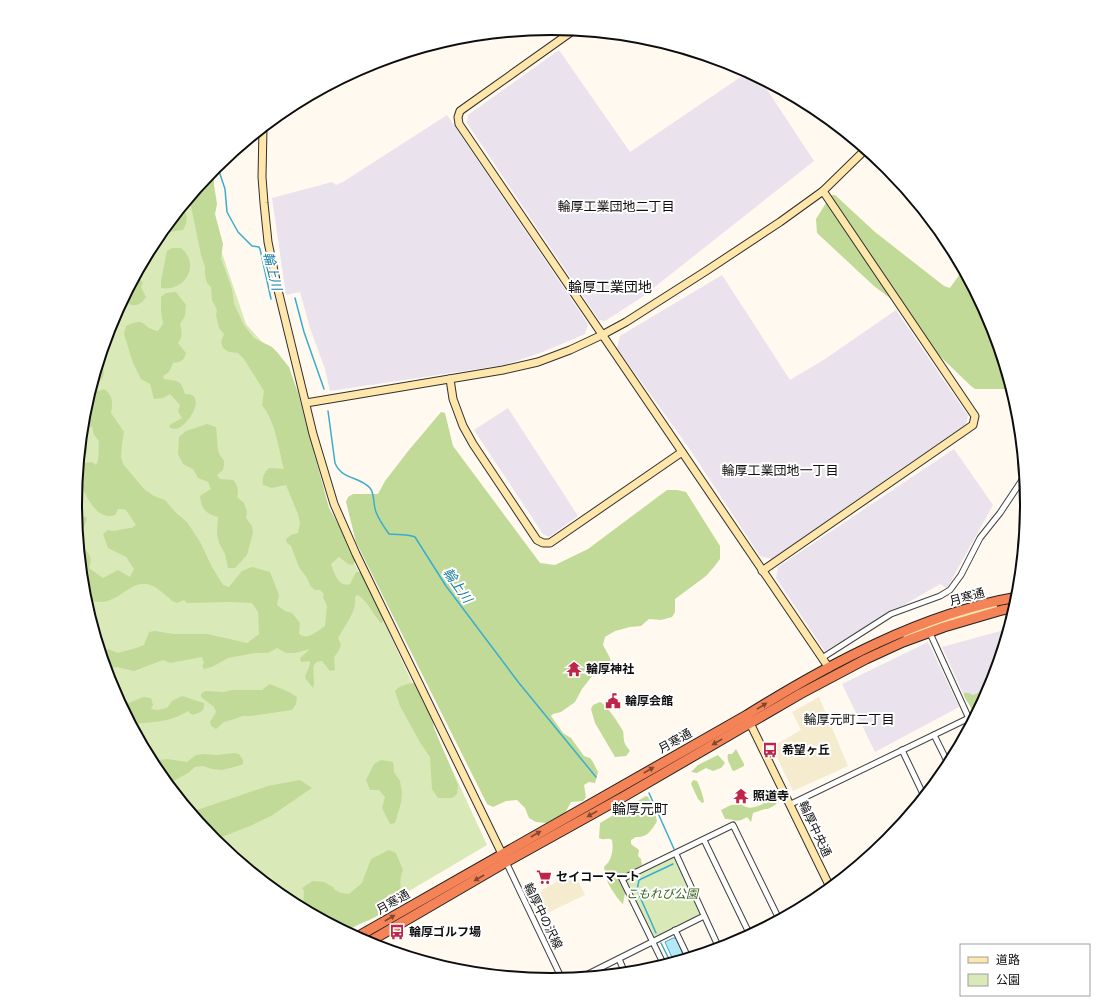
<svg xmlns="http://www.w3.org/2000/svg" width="1102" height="1008" viewBox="0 0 1102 1008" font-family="Lora,'Noto Sans JP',serif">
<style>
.industrial{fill:#eae2ec}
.farmland{fill:#f5ebcf}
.green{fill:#dae9b8}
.forest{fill:#c1da97}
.water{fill:#b3e9f6;stroke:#3aadcd}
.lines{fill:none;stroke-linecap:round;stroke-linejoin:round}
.stream{stroke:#3aadcd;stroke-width:1.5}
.street-casing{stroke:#414141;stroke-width:7}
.secondary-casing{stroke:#303030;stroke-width:9}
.highway-casing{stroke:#1f1f1f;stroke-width:11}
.street{stroke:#fff;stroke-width:5}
.secondary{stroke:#ffe6aa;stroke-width:7}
.highway{stroke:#f48357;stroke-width:9}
.oneway{fill:#814832}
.labels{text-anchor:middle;stroke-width:4;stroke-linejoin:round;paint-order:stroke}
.street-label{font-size:12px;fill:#0e0e0e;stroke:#fff}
.poi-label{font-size:12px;font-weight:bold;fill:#0e0e0e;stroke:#fff;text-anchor:start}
.park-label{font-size:12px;font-style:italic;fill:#39661e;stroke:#fff}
.neighbourhood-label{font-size:13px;fill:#0e0e0e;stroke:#fff}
.water-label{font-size:13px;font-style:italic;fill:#177ca0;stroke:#fff}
.quarter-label{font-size:14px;fill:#0e0e0e;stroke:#fff}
.rim{fill:none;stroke:#0e0e0e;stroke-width:2}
</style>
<rect width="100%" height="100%" fill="#fff9ef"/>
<g class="industrial">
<polygon points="559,50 630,152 748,72 760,79 814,161 642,297 605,321 599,320 467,123 468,115"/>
<polygon points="447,115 588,324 585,334 540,353 504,365 330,391 325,369 310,328 300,292 286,295 272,198 332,182 336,185 343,182"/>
<polygon points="722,275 790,380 825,359 896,310 968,416 966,425 899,470 772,559 760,556 689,448 617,348 620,336"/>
<polygon points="508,408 578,516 549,537 543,534 474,430"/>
<polygon points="954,449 993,505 947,588 940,584 825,651 776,578 778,567"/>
<polygon points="1008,629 991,686 988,691 967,702 942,647"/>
<polygon points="928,642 959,707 875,752 842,684"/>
</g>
<g class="farmland">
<polygon points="819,697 848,766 793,791 772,747 801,730 792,712"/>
<polygon points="570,874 575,874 585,895 541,916 533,899 544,889"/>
</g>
<g class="green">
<polygon points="197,189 206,206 246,324 287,370 326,508 380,613 487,845 343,930 286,900 214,840 155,768 111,686 84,597 75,504 84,411 111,322 155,239"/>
<polygon points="676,854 704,916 652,942 622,879"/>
</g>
<g class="forest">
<path d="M214,168V185L217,204L215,214L223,244L221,258L232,289L234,304L244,325L254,338L272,347L277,352L289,367L298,393L329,508L347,540L356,560L353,565L348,564L339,557L331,564C334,573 339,588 350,584L356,572H361L384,617L382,623H381C374,616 366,598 357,595L355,597C357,612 345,625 338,638L341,645L338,652L334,657L335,670L330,671L322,661C307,661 317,679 313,688L305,678C306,672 309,670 310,663L309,661L301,662L300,658L310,649L295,653H286L277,648L268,653H255L228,658L212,667L204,669L202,666L204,663L202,657L170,663L163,660L134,671L117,667L106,668L101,653L108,649L118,653L136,648L144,645L149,632L155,631L173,634H207L247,643L259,634L258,612L252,603L232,602L187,603L184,600L177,603L172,601C169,597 166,596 163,593C136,569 127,599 102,602C98,602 93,601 89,601L84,594L80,552L86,550C91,556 92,560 89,568L103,578L118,570L130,577L134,569L126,557L108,548L103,534L108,530C116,532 116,530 124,529C130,528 131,529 136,525L126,510L123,509H118L115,515C95,521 87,495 79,482L84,463L92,462L96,465C100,458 98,449 99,441L94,435L92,426L87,428V452L84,458L79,460L84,411L89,394L104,389C113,395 113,403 111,413L124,432L122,444L121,457L123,464L144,489L154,496L165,500L175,512L187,522L200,542L212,567L223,585L229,587L242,571L252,567L270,572L279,595L277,605L285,611L292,613L300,623L299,634C308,641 317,631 325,626L327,606L323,597L324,594L320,590H315L311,587L307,578L299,567L291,546L287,543L286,539L291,535L298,533L300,523L298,514L286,485L272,488L263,485C262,477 264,473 269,468L284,469C278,447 276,423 262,405L264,391L244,359L238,353L229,352L223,348L221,342L224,334L219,328L216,315L217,310L212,300L211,287L207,283L205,275V267L201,255L192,211L190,203H186Z"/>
<polygon points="831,195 835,195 875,232 944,286 950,288 962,271 962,268 991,322 1013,395 1006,389 975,389 971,386 921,338 911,314 874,286 817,233 816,219"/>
<path d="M181,208H183C188,216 188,221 183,230L169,232L164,228Z"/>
<path d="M172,248H181C201,264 185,292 161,288V281L167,251Z"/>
<path d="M138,272L139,278L143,283L141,287L146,297C140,307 129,309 124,297L128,290L133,289L132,286H130Z"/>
<path d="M176,292L186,305L185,316L180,324C182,332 183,336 178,343L186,353C184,361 180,362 173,363L169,372L163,376L164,379C178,382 180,378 185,394C188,394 190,394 192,395C204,402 185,428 176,429C174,429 171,428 169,427L171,424L182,418L178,411L180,405L170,394L163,398L154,399L150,384L141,379L133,363L124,334L126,326C147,316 141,328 158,331L163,324L161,311V297L166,293Z"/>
<path d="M99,361C106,371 106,377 96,384L93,382Z"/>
<polygon points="441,412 445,413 453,446 540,563 555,565 588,549 667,490 677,490 686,492 720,546 720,559 714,567 706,576 675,599 675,612 672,617 661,620 649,619 641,626 630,627 615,631 605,637 603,645 610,658 611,666 599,667 582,689 575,702 561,712 553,714 551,716 563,733 571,738 584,756 590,758 593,762 598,772 595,783 589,782 584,785 586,797 583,801 571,802 565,813 546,823 536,822 529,818 525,808 517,800 506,801 493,807 487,804 356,542 346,502 348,497 353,494 378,494 385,481 409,450"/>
<path d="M207,424L216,427C217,433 217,449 219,453C223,462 226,457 223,470L217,475L220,479L233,480C238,485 239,491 237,497L244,503L247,512L246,518L252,526L253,533L247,555L235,568H228L225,554L219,543L217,534L218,517C205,513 202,510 200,496L211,489L208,482L198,478L193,469L183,464L178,454L179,437L186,431Z"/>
<polygon points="76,516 86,517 87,519 82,531 78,534"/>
<path d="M414,683L420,691L424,704L432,717L434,728L458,785L457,794L452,798H438L432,789L430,757L421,744L400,706L395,691C400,685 407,684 414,683Z"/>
<polygon points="270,684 289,692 297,697 296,704 292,710 251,716 242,716 238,718 224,722 216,729 211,726 210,722 216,712 214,707 201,697 201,694 205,691 224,692 232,690 262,690"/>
<polygon points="990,688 978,709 973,711 964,696 964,693 969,693 973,695"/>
<path d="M182,696L204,703C205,711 200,713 192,715L188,711C177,718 166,721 154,722C147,723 139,722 133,726L122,706L143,697L151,698L153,705L151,709L158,710L167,708L172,701Z"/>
<path d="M600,702C607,705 619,724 623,731C624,734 623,737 624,740C624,744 628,748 630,751L626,756L615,757L595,723L591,709L593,705Z"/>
<path d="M736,749L744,764V766L734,771L732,770C731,765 726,760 728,754H732Z"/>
<polygon points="235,753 239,754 243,760 243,764 238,766 222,770 212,769 203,766 195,767 188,773 168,784 155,768 151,761 167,759 187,762 196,755 204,754 217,755"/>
<polygon points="718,755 725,763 721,768 713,771 706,768 697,773 691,772 698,765"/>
<polygon points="381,760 393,762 394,772 400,781 402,793 401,803 395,823 390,824 382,808 385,797 379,790 370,790 366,780 374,764"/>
<polygon points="300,780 312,788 271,816 250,826 214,840 191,812 268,786"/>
<path d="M693,780L697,781C700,787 703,795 704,802L702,803L698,799L691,784Z"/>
<path d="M646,796L648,797L653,806L657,821C652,830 647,838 636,837L631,840V844L639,850L638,856L641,859L642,865L625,874L622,878L625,893L623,904C619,901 608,885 607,880C605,876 605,871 604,867C606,865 608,863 609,861C613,855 613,846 612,840C608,837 604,841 599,838L600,823Z"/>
<path d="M777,797L779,801L775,805L768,809H765L753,813L751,822L747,817C735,824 737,819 725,819L721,810L731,805L741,804C752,814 765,801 777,797Z"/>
<path d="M389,850L396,853L403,870C398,880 402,889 401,900C393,905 385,911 377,916C367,922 356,924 346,932L304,909L306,908L303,906L304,891L302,888L313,881L324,882L333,887L335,890L341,893L349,894L362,883L371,859Z"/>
</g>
<polygon class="water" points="673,938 676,938 685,959 674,962 665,942"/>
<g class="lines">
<g class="stream">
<polyline points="217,165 225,189 227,212 238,232 252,246 259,247 260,249 271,299"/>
<polyline points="295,298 304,332 324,389"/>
<path d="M328,411L335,463C342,480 359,476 370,488C375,494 373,505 376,512C379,520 384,527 389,534C397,535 407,534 415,537L446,586L519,683L596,777"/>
<polyline points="649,793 674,849"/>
<polyline points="656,933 637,890 639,880 673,864"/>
<polyline points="661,943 671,963"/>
</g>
<g class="street-casing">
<g id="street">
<polyline points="929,631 971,723"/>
<polyline points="822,658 891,614 940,596 950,590 961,575 980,538 1000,513 1024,477"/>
<polyline points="934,735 949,765"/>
<polyline points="902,750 924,796"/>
<polyline points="791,804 969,718"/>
<polyline points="704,840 750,935"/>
<polyline points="676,854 719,948"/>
<polyline points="506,862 562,979"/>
<polyline points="675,930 688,957"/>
<polyline points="619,959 625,973"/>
<polyline points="664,965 622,879 733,825 779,919"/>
<polyline points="476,973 477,972 478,973"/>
<polyline points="589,976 588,974 704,916"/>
</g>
</g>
<g class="secondary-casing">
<g id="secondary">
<polyline points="574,30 460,111 458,117 459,124 829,668"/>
<polyline points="263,128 262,177 264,203 268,242 278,290 313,434 334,504 356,554 504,858"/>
<polyline points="450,379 453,399 463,426 473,444 537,540 543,543 550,543 682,452"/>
<polyline points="306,403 503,370 538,362 570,350 602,335 626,322 706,271 780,222 823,191 866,149"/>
<polyline points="762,571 973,425 975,416 823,191"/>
<polyline points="907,636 939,623 994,608"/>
<polyline points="748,719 830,887"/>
</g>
</g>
<g class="highway-casing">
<g id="highway">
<path d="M357,937L747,715C827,665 923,613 1018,597"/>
<polyline points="367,943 506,862 623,797 800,694 866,659 903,642 944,627 1002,610 1014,608"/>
</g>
</g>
<use href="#street" class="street"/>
<use href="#secondary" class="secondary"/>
<use href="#highway" class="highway"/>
</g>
<defs><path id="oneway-solid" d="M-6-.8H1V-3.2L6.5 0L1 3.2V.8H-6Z"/></defs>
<g class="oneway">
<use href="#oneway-solid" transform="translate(762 706) rotate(-32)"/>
<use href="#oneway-solid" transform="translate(717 742) rotate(150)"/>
<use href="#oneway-solid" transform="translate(649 770) rotate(-30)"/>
<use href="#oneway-solid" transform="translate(592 814) rotate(151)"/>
<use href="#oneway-solid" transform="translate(536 834) rotate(-30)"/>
<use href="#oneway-solid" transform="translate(479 878) rotate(150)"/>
<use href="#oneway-solid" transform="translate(390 918) rotate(-30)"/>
</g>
<defs>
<g id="temple-bare" transform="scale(1.2)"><path d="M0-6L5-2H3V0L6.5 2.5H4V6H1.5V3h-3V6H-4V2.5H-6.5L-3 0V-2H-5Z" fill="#be2548" stroke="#fff" stroke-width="2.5" paint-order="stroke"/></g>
<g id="civic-bare" transform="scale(1.2)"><path d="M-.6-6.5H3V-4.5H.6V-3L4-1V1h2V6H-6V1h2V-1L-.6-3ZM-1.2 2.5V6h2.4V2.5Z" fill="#be2548" stroke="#fff" stroke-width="2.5" paint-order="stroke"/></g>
<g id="bus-bare" transform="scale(1.2)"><path d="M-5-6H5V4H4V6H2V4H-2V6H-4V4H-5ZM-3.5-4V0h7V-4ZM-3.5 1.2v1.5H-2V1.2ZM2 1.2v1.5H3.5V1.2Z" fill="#be2548" stroke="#fff" stroke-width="2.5" paint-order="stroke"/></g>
<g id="supermarket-bare" transform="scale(1.2)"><path d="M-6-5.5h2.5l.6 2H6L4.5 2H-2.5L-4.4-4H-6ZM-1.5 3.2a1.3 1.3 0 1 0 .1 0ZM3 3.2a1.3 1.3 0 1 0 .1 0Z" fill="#be2548" stroke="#fff" stroke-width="2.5" paint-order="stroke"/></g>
</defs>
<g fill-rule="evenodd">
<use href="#temple-bare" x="574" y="669"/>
<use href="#civic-bare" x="613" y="701"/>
<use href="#bus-bare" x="770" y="750"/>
<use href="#temple-bare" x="741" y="796"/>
<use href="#supermarket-bare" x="544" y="877"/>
<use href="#bus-bare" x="397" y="932"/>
</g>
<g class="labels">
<g class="street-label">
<text transform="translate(967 597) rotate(-15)" y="4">月寒通</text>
<text transform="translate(675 741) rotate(-29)" y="4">月寒通</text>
<text transform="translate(815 829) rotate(65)" y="4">輪厚中央通</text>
<text transform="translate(393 902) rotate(-30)" y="4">月寒通</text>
<text transform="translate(543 916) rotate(64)" y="4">輪厚中の沢線</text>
</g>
<g class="poi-label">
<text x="586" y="673">輪厚神社</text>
<text x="625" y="705">輪厚会館</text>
<text x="782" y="754">希望ヶ丘</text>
<text x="753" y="800">照道寺</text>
<text x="556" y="881">セイコーマート</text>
<text x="409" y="936">輪厚ゴルフ場</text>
</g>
<g class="park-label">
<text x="662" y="898">こもれび公園</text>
</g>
<g class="neighbourhood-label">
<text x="616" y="211">輪厚工業団地二丁目</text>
<text x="780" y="475">輪厚工業団地一丁目</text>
<text x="849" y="724">輪厚元町二丁目</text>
</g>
<g class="water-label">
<text transform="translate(273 271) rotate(76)" y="5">輪上川</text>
<text transform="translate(458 585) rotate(55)" y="5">輪上川</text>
</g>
<g class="quarter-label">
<text x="610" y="292">輪厚工業団地</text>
<text x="640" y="814">輪厚元町</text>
</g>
</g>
<path d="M0 0H1102V1008H0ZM82 504a469 469 0 1 1 938 0a469 469 0 1 1-938 0Z" fill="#fff" fill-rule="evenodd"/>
<path class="rim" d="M82 504a469 469 0 1 1 938 0a469 469 0 1 1-938 0Z"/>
<rect x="960" y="944" width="130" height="52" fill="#ffffff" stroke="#9f9f9f"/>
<rect x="968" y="957" width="20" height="6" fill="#ffe6aa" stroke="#9f9f9f"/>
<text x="996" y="964" font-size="12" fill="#0e0e0e">道路</text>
<rect x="968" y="974" width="20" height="12" fill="#dae9b8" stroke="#9f9f9f"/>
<text x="996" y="984" font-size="12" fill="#0e0e0e">公園</text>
</svg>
